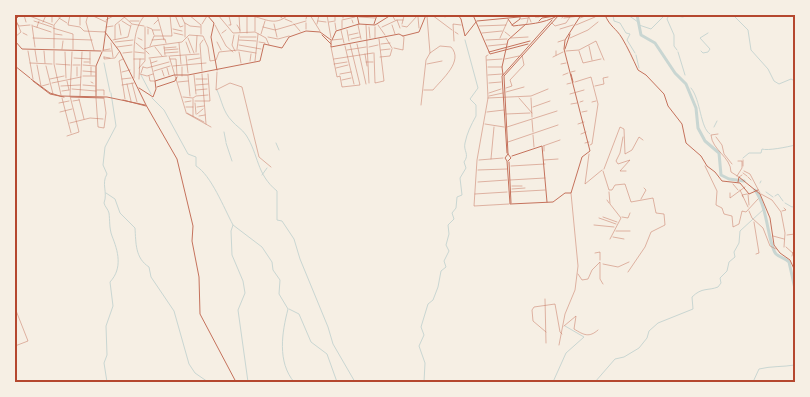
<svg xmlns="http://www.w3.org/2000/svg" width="810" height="397" viewBox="0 0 810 397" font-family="'DejaVu Sans',sans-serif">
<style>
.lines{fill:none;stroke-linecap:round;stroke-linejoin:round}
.stream{stroke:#c9d6d2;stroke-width:1}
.river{stroke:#c9d6d2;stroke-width:3}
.minor{stroke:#c5725c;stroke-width:0.5}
.tertiary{stroke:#c5725c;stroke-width:1}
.neatline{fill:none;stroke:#b5482f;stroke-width:2}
</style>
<rect width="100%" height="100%" fill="#f6efe4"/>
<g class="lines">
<g class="stream">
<polyline points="613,15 614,21 620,23 626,33 630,34 627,40 635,53"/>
<polyline points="628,15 638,22"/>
<polyline points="669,15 667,19 674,35 674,46 677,50"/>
<polyline points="671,15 683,17"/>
<polyline points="685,15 688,15"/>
<polyline points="733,15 748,30 751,50 768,69 774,81 779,84 791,79 795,81"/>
<polyline points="684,16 684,15"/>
<polyline points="639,25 651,29 665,15"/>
<polyline points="701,51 703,53 708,52 710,49 700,38 708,33"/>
<polyline points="678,52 685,75"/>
<polyline points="636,55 639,68"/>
<polyline points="104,63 110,92"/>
<polyline points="141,75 151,94"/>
<path d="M691,88C701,100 700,128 710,134"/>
<path d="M217,90C222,101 223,112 232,121C236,126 242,129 246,135C259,155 256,174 277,191V220L282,221L294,239L300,259L328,327L333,344L355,382"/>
<path d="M152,98L164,110L188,154L196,157V166C211,175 224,208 233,225L231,231L232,255L243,281L245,293L238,310L248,382"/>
<polyline points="714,127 717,121"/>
<polyline points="224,132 226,142"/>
<polyline points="226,143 232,161"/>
<polyline points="276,143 279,150"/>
<path d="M743,158L749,153H761L762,149C767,151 788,147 795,145"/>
<polyline points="262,175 267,168"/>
<polyline points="760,183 761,181"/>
<polyline points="766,192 773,197"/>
<path d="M106,193L115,199L120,213L135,228C136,243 135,258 149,267L151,277L174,311L189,364L195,373L208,382"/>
<polyline points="775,196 778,194 783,201"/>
<polyline points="785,203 792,207 795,206"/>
<path d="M233,225L262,247L272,262L273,270L280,280L279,294L288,309C282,332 277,362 294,382"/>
<polyline points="289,309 299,314 311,342 327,354 337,382"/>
<path d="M107,382L104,363L107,355L106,326L113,306L110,282C123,268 118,251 112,236C109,228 110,220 109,213C108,209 105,207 104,203C108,192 101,184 107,174L103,165L105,147L116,126L111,93"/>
<path d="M424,382L425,363L419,346L424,335L421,327L428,304L433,300L438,287L441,271L446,267L444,261L449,251L446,245L449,234L448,225L454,219L452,213L456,208L457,197L462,195L460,178L466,168L464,162C470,154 463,151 465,143C467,133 471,125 476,116V105L470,99L478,88L465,40"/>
<polyline points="553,382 566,353 584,337 565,326"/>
<path d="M595,382L615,359L624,357L639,348L647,338L649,331L658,323L693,309L692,297C702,287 708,291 718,287L721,283L720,278L727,271L729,262L735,257L734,252L739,243L740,231L764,209"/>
<path d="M753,382L759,369C771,366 783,367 795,365"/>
</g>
<g class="river">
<polyline points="637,15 641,35 655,43 675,73 686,84 696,108 698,128 705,141 719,153 721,175 729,179 744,181"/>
<path d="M755,190C768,207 768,245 776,254C779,257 785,258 789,262L795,289"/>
</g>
<g class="minor">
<polyline points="24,15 26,22"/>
<polyline points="27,15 53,25"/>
<polyline points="70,15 68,25 80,27 84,31 105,32"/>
<polyline points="88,15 86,22 94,50"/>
<polyline points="91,15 106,22"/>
<polyline points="122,15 132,24 144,26"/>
<polyline points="157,15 164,40"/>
<polyline points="175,15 180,27 183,26"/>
<polyline points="181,15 185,24 185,37"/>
<polyline points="189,15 201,25 201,34"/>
<polyline points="194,15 196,16"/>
<polyline points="218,15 233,33 255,32 266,38 269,45"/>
<polyline points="239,15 240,32"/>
<path d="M247,15C264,17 274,28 288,15"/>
<polyline points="247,15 247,33"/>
<polyline points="278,15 282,18"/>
<polyline points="310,15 320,31"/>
<polyline points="327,15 331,38"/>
<polyline points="392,15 395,20"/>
<polyline points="432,15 452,30"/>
<polyline points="441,15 445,17"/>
<polyline points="535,15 535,17 539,17"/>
<polyline points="100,16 100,15"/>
<polyline points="137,16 141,16"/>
<polyline points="359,17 375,18"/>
<polyline points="418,17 419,28"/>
<polyline points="529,17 531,22"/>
<polyline points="15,18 21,32 15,37"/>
<polyline points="59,18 67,23"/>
<polyline points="343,18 343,15"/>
<polyline points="562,18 564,15"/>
<polyline points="564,18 580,16"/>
<polyline points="580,18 588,15"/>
<polyline points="285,19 292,22"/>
<polyline points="306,19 307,15"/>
<polyline points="521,19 528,18"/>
<polyline points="106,20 115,15"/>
<polyline points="335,20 335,15"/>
<polyline points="342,20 355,17"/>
<polyline points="352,20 353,23"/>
<polyline points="397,20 400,28"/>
<polyline points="34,21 52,27"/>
<polyline points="122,21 130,26"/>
<polyline points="130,21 139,21"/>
<polyline points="318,21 326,22"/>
<polyline points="342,21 342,28"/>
<polyline points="16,22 19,26 30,25"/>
<polyline points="43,22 46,15"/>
<polyline points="52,22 52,15"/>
<polyline points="329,22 335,21"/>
<polyline points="185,23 190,26 200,27"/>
<polyline points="335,23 336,30"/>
<polyline points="527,23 529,15"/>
<polyline points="552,23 555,26 566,23 570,17"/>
<polyline points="119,24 121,35"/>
<polyline points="154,24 158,20"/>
<polyline points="202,24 207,16"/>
<polyline points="274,24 277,37"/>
<polyline points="294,24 300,31"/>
<polyline points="317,24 319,15"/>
<polyline points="402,24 404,16"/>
<polyline points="32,25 35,47"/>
<polyline points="80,25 80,15"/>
<polyline points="215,25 226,46 233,52"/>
<polyline points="229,25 231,25 229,16"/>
<polyline points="237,25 240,30"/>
<polyline points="358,25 361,39"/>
<polyline points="366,25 369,83"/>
<polyline points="378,25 385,35"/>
<polyline points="392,25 395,34"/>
<polyline points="576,25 595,17"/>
<polyline points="33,26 51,32"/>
<polyline points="402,26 407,27 418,15"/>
<polyline points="479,26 506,25"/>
<polyline points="37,27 39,21"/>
<polyline points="106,27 113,26"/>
<polyline points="147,27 152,29 154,35"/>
<polyline points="263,27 275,30 306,21"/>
<polyline points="369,27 370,38"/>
<polyline points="375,27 375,38"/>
<polyline points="382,27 397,20 403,20"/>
<polyline points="53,28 73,34 73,49"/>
<polyline points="148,29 148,34"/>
<polyline points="173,29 182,31"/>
<polyline points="306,29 306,23"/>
<polyline points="560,29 573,25"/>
<polyline points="153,30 160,30"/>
<polyline points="341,30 344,43"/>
<polyline points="347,30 349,41"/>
<polyline points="255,31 255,15"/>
<polyline points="455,32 458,34"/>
<polyline points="505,32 510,36"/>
<polyline points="23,33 27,35"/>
<polyline points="174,33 183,35"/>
<polyline points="222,33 226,30"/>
<polyline points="482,33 502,31"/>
<polyline points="55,34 62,35"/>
<polyline points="261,34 265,21"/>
<polyline points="234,35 232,45 235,51"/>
<polyline points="349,35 358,33"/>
<polyline points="240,37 256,37"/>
<polyline points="268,37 278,39 289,36"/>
<polyline points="33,38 92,40"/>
<polyline points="138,38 142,40"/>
<polyline points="188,38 194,53"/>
<polyline points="386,38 392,48"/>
<polyline points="500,38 508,20"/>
<polyline points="511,38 528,37"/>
<polyline points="570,38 588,30 598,22"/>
<polyline points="115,39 115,25 127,15"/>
<polyline points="351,39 360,37"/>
<polyline points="113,40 128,37 131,25"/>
<polyline points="152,40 165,39 166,43"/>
<polyline points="239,40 256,41"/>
<polyline points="332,40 342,39"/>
<polyline points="486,40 507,39"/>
<polyline points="454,41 453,24 461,25"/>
<polyline points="115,42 133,40"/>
<polyline points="186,42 190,53"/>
<polyline points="217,42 221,50"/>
<polyline points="259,42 265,43"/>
<polyline points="558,42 564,40"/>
<polyline points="111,43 113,57"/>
<polyline points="136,43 143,49"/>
<polyline points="179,43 181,64"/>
<polyline points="357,44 366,84"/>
<polyline points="381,44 390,43"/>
<polyline points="239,45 261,49"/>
<polyline points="150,46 154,36 172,36 170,15"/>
<polyline points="164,46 165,55"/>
<polyline points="345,46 354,84"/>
<polyline points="488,46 507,44"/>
<polyline points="589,46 592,60"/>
<polyline points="117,47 132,45"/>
<polyline points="155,47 162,56"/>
<polyline points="331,47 337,77 340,76 342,87 360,85 350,44"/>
<polyline points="369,47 378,45"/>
<polyline points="54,48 54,25 62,15"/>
<polyline points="164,48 176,47"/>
<polyline points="394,48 403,50 404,37"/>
<polyline points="62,49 63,41"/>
<polyline points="144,49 153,46 182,42 189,35 203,36 208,47 210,61 216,60 219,52 238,50 256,53"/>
<polyline points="237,49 239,35"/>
<polyline points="35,50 37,62"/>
<polyline points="104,50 110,49"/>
<polyline points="165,50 178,49"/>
<polyline points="347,50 366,47"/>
<polyline points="381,50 390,49"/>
<polyline points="28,51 33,79"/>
<polyline points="44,51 45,63"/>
<polyline points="54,51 54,64 61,95"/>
<polyline points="104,51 111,51"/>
<polyline points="146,51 149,54"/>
<polyline points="556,51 556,55"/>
<polyline points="566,51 579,50 596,41 604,60"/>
<polyline points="579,51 583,63 601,59"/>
<polyline points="65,52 66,78"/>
<polyline points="135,52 144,53"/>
<polyline points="196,52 197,36"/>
<polyline points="239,52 241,63"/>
<polyline points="123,53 132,52"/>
<polyline points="165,53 178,52"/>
<polyline points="374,53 375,83 384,81 379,39"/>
<polyline points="365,54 367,66"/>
<polyline points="488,55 486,56 488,98 477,160 474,206 509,204"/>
<polyline points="169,56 186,112"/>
<polyline points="170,56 199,54"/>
<polyline points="186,56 188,73"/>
<polyline points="104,57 104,59 115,58 119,52"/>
<polyline points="104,57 110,58"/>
<polyline points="380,57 390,56 392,49"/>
<polyline points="553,57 563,52"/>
<polyline points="74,58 90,59"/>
<polyline points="149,58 167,56"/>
<polyline points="123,59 119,61 125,99"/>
<polyline points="134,59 144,59"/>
<polyline points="170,59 176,59 177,75"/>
<polyline points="334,59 373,53"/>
<polyline points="505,59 519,56"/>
<polyline points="188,60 200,58"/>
<polyline points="487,60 502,59"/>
<polyline points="250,61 251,54"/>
<polyline points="255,61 258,34"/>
<polyline points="84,62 89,62"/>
<polyline points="366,62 373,62"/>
<polyline points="30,63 52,64"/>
<polyline points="151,63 157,61"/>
<polyline points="56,64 70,65"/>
<polyline points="90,64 90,52"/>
<polyline points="334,64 347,62"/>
<polyline points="427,64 442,61"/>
<polyline points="561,64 566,63"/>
<polyline points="37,65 41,86"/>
<polyline points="73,65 80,65"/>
<polyline points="83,65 95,66"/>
<polyline points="46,66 53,94"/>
<polyline points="173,66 206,63"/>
<polyline points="143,67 147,68 169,62"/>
<polyline points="182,67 182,76"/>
<polyline points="488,67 502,67"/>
<polyline points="139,68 145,61 145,27"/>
<polyline points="167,68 169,75"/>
<polyline points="336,68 348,65"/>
<polyline points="162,70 164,76"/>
<polyline points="83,71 95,72"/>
<polyline points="154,71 170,66"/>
<polyline points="202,71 200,44 203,40"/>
<polyline points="122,72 130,70"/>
<polyline points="217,72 216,90 230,83 242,87 259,157 271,167"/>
<polyline points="571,72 575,71"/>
<polyline points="141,73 143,67"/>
<polyline points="140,74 147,76 153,74"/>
<polyline points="202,74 206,124"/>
<polyline points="340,74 351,72"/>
<polyline points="91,75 91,67"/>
<polyline points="194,75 196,94"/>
<polyline points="488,75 502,74"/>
<polyline points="563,75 568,73"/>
<polyline points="77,76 77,67"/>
<polyline points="83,76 95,76"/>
<polyline points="149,76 150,81 155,81 150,59"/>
<polyline points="188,76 190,96"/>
<path d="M134,78C135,57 130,32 145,15"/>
<polyline points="50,79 64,76"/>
<polyline points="122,79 131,78"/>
<polyline points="139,79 140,59"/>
<polyline points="196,79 207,79"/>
<polyline points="342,80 351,78"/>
<polyline points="67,81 69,90"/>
<polyline points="91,82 93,83"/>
<polyline points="178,82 188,81"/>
<polyline points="575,82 591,77 598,104 592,144 590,145"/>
<polyline points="52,83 81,77"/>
<polyline points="132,83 137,102"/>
<polyline points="489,83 501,82"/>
<polyline points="127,84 131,101"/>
<polyline points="567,84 571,83"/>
<polyline points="83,85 95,86"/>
<polyline points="122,85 134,83"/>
<polyline points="196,85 208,84"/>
<polyline points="42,86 49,84"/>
<polyline points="61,86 80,85"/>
<polyline points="595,86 604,84 603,78 608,77"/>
<polyline points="506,88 512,86 510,80 524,65 522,55"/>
<polyline points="72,89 96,91"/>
<polyline points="97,90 104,90 104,95"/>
<polyline points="196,90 207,89"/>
<path d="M424,90H433C442,79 464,61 451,47L440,46L430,53"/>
<polyline points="62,91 69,90"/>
<polyline points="506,92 524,87"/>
<polyline points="489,93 501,89"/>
<polyline points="570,94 584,90"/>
<polyline points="80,96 82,52"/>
<polyline points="489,96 503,93"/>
<polyline points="183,97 193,98 196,96 208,95"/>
<polyline points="62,98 71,133"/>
<polyline points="96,98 98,127 104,128 106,113 104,99"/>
<polyline points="488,98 531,96 548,89"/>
<polyline points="519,98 532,113"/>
<polyline points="531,98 532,117"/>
<polyline points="79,99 84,119"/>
<polyline points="193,99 193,116"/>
<polyline points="73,101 79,100"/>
<polyline points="195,101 210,101 208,74"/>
<polyline points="185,102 191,101"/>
<polyline points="580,102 583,101"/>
<polyline points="592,102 596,101"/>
<polyline points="59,103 69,101"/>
<polyline points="195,103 196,114"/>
<polyline points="571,104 577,103"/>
<polyline points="421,105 426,60 430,53 427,16"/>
<polyline points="186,107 193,107"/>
<polyline points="197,107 204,106"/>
<polyline points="533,107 550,101"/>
<polyline points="60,112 72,109"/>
<polyline points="487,112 504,110"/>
<polyline points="582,112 587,111"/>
<polyline points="186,113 211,127"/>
<polyline points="187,113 204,122"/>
<polyline points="197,114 203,109"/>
<polyline points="506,114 530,113"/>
<polyline points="199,116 205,115"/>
<polyline points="532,120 533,132"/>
<polyline points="70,123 90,118 103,119"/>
<polyline points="485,124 504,127"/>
<polyline points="578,124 584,122"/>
<polyline points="507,127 557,111"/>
<polyline points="581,134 586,132"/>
<path d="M718,134L711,135C712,150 731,157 731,172L739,177L742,175"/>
<polyline points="533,135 534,147"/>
<polyline points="67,136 79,132 70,96 72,52"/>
<polyline points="623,137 620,153 616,161 618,164 630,160 620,171 626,171"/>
<polyline points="716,137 722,145 724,154 732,164"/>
<polyline points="508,142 558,125"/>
<polyline points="585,143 589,142"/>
<polyline points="543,146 560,140"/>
<polyline points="544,146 544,151"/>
<polyline points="589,154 585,184 602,170"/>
<polyline points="491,159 494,127"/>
<polyline points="479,160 503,158"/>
<polyline points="544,160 558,159"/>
<polyline points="743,160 743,166"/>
<polyline points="511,166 545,164"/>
<polyline points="705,166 717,191 716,205 722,208 724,214 732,216 733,227 739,224 742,211 746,212 758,199"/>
<polyline points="604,169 620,127 624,129 625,154 632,150 639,137 643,140"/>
<polyline points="478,170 507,169"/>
<polyline points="603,171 609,190 612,190 615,185 625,184 631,202 653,198 656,213 664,214 665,225 651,232 645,247 628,272"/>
<polyline points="744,171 750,174 760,193"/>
<polyline points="743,173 747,176"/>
<polyline points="737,176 742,168 742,161 738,161"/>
<polyline points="748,177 751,180"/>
<polyline points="510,180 545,178"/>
<polyline points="478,182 507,180"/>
<polyline points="733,184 738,190"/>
<polyline points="512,186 522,186"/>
<polyline points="512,189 525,188"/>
<polyline points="740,190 748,207"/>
<polyline points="510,192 545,190"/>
<polyline points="609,192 610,204 621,218 610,239"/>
<polyline points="730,193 730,198 745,187"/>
<polyline points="475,194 507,192"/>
<polyline points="748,194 749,205"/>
<polyline points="761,194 772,200 781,212 785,233 784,247"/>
<polyline points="743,197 742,195 747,194"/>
<polyline points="641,199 646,190 644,188"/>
<polyline points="607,200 609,203"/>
<polyline points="749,211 752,218 763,228 770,246 776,249"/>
<polyline points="782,211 786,210 784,208"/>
<polyline points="603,217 617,222"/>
<polyline points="622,217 628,218 630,213"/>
<polyline points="599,218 616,224"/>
<polyline points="754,222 759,253 756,254"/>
<polyline points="594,225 614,227"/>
<polyline points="616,231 630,231"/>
<polyline points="787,235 795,234"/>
<polyline points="773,236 784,239"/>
<polyline points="613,237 624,239"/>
<polyline points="786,247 795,255"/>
<polyline points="595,253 600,252 600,260"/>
<polyline points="792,256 793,252 795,253"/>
<polyline points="603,264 618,267 629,262"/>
<polyline points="578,274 582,280 588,279 592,270 600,262 600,279 603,284"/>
<polyline points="545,299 546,343"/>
<polyline points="15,308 28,341 15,346"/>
<path d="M564,326L576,316L574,329C584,335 589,338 598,330"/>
<polyline points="546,332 533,321 532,310 534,307 555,304 560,332 562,334"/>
<polyline points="559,345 565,314 575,290 578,266 571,193"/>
</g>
<g class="tertiary">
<polyline points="207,15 214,23 211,37 217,70"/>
<polyline points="357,15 359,24"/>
<polyline points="401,15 405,15"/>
<polyline points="458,15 461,19 465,36 476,22"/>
<polyline points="473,15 490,54 528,44"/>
<path d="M605,15C610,27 616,28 622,38C628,48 633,59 638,70L646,75L664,94L668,106L682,124L686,143L701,156L707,166L715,172L722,181L740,183L749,194L758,190"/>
<path d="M508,19L513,26C528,24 543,24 557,16"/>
<polyline points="15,20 20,15"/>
<polyline points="477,21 519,17"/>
<polyline points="539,21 542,18 555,16"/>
<polyline points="374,24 377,15"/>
<polyline points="512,25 520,19 520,15"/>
<polyline points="105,32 120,52 146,105 177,159 193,226 192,241 199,277 200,314 236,382"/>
<polyline points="322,35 331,44"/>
<polyline points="403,36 419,32 426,15"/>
<polyline points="332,40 336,31 359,24 375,25 391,15"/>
<polyline points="15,41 22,49 101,51"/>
<polyline points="331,41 331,47 399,34 403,36"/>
<polyline points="565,49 570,34"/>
<polyline points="103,51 108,15"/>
<polyline points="489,52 530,41"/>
<polyline points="15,66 30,78"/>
<polyline points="571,74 573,82"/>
<polyline points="503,75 502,67 508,40 526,24"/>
<polyline points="31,79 50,93 60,96 107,97 145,105"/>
<polyline points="33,81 50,94 64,97"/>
<polyline points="157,87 175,81 177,77"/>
<polyline points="139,88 153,97 156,89 155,81 174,75 188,75 260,61 264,44 282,48 289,37 306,31 320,32 331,40"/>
<polyline points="96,96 96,66 102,52"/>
<polyline points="71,97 104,98"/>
<polyline points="123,100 146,106"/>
<polyline points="507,153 502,76 552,20"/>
<polyline points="508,154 505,158 507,161 510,204 553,202 565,193 571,193 582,157 590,151 564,49 565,40 581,15"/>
<polyline points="512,156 542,146 547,202"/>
<polyline points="508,161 511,158 508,154 504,76 559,15"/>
<polyline points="509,162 511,203"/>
<polyline points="738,182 739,177 760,194 770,218 774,245 780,253 790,260 795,271"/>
</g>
</g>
<rect width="810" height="397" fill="none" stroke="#f6efe4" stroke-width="32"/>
<rect x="16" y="16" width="778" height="365" class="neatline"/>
</svg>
